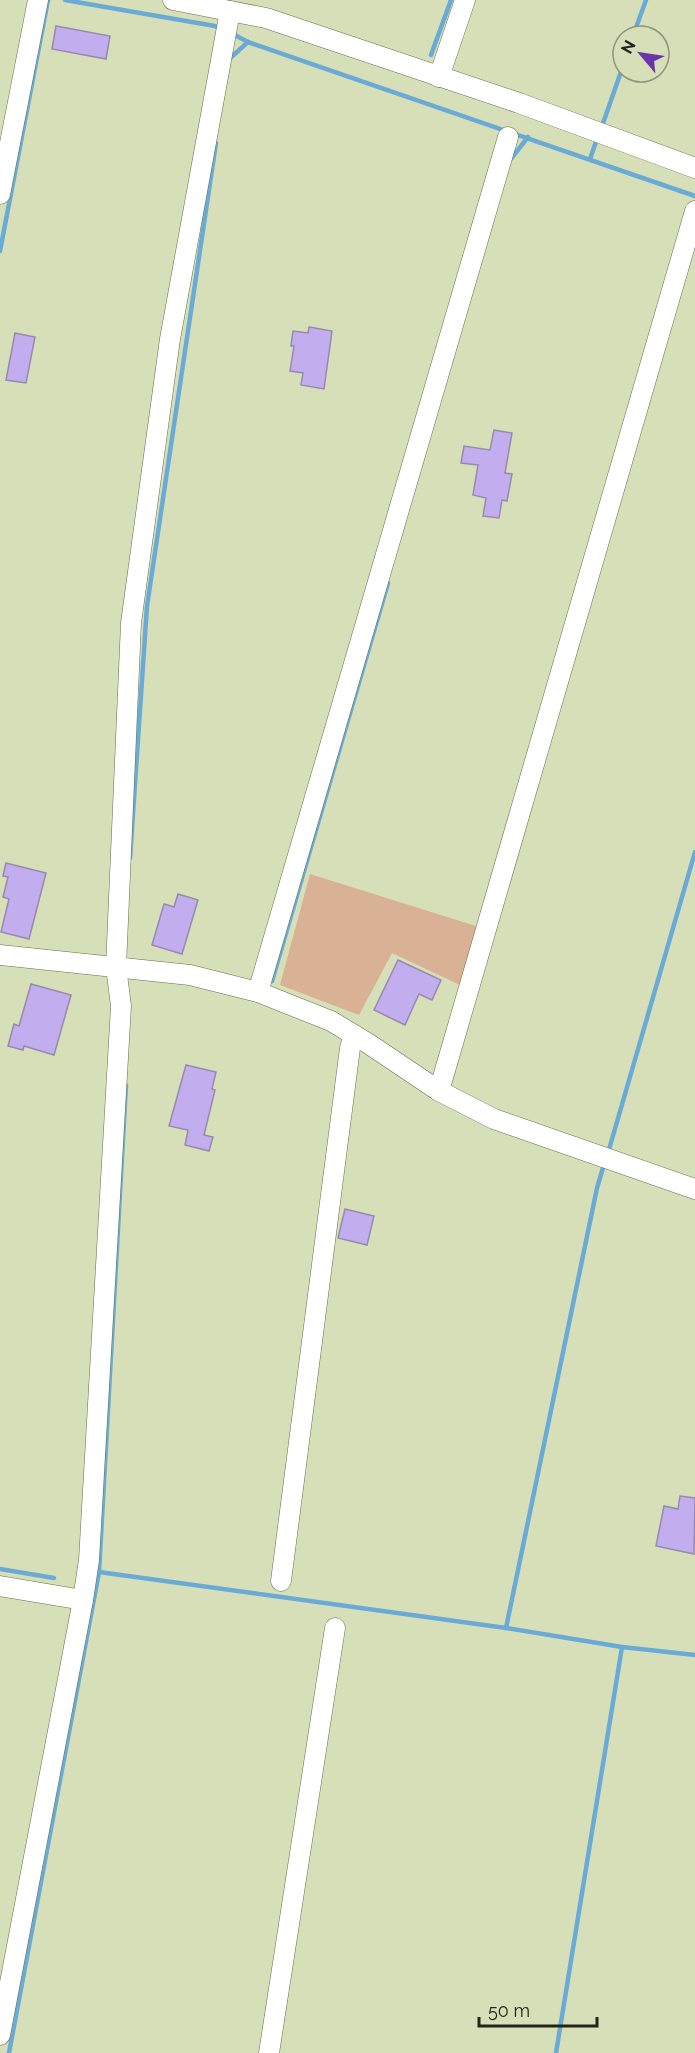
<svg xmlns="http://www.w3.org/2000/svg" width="695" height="2053" viewBox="0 0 695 2053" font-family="Raleway,sans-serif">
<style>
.green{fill:#d9b194}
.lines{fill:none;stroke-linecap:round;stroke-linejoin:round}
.stream{stroke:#6aabd5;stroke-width:4.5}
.building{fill:#c2aeee;stroke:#958bae;stroke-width:1.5}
.minor-casing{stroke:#666e4b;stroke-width:21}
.minor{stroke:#fff;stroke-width:20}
</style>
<rect width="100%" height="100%" fill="#d6dfb8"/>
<polygon class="green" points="310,874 479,927 462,986 392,953 359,1015 280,985"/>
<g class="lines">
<g class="stream">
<polyline points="65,0 215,26 220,29"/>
<polyline points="231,33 248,42 695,196"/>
<polyline points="633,36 646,0"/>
<polyline points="431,55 451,0"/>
<polyline points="228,60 248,42"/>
<polyline points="601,129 623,66"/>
<polyline points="590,159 598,136"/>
<polyline points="510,160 528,137"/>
<polyline points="0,251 48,0"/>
<polyline points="130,858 147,606 216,143"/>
<polyline points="272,981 388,583"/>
<polyline points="608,1153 695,852"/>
<polyline points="0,1569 54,1578"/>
<polyline points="99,1572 506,1628 622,1647"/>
<polyline points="506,1628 597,1188 605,1161"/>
<polyline points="9,2053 99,1572 126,1085"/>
<polyline points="556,2053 622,1647 695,1655"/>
</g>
</g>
<g class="building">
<polygon points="56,26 110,36 106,59 52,49"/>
<polygon points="309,327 332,331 324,389 301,385 303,373 290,371 294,346 291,346 293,331 308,333"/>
<polygon points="15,333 35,337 26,383 6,380"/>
<polygon points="494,430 512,433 505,473 512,474 507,501 502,500 499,518 483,516 486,498 473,495 478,465 461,463 464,446 490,450"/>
<polygon points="6,863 46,873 29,939 1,932 9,899 3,897 8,877 3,876"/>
<polygon points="178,894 198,900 182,954 152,945 164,904 174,907"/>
<polygon points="398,960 441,980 432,1000 419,994 405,1025 374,1010"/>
<polygon points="31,984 71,995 54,1055 24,1046 23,1050 8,1046 14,1024 19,1026"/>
<polygon points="186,1065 216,1072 212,1089 215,1090 204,1135 213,1137 209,1151 185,1145 188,1130 169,1126"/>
<polygon points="345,1209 374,1216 367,1245 338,1238"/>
<polygon points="680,1496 695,1498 694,1554 656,1546 664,1506 678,1509"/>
</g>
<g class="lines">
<g class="minor-casing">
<g id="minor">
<polyline points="173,0 266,18 519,103 695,168"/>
<polyline points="439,77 465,0"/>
<polyline points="0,194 38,0"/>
<polyline points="0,955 190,975 258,992 331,1021 369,1044 439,1091 494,1119 695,1189"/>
<polyline points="258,992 508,137"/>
<polyline points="439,1091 695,211"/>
<polyline points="281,1581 350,1048 354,1035"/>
<polyline points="0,1586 83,1600"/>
<polyline points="0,2035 83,1600 89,1560 121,1006 116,967 131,623 170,339 230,11"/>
<polyline points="269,2053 335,1628"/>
</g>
</g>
<use href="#minor" class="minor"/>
</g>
<g transform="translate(641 54) rotate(299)"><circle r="28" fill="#d6dfb8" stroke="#8e9578" stroke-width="1.5"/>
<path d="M0-4.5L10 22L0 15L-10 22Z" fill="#6735ac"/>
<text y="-9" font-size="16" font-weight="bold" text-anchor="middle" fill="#222517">N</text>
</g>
<path d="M479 2017v9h118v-9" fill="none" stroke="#222517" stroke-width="3"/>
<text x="488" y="2017" font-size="18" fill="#222517" stroke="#d6dfb8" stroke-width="4.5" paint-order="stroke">50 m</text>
</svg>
